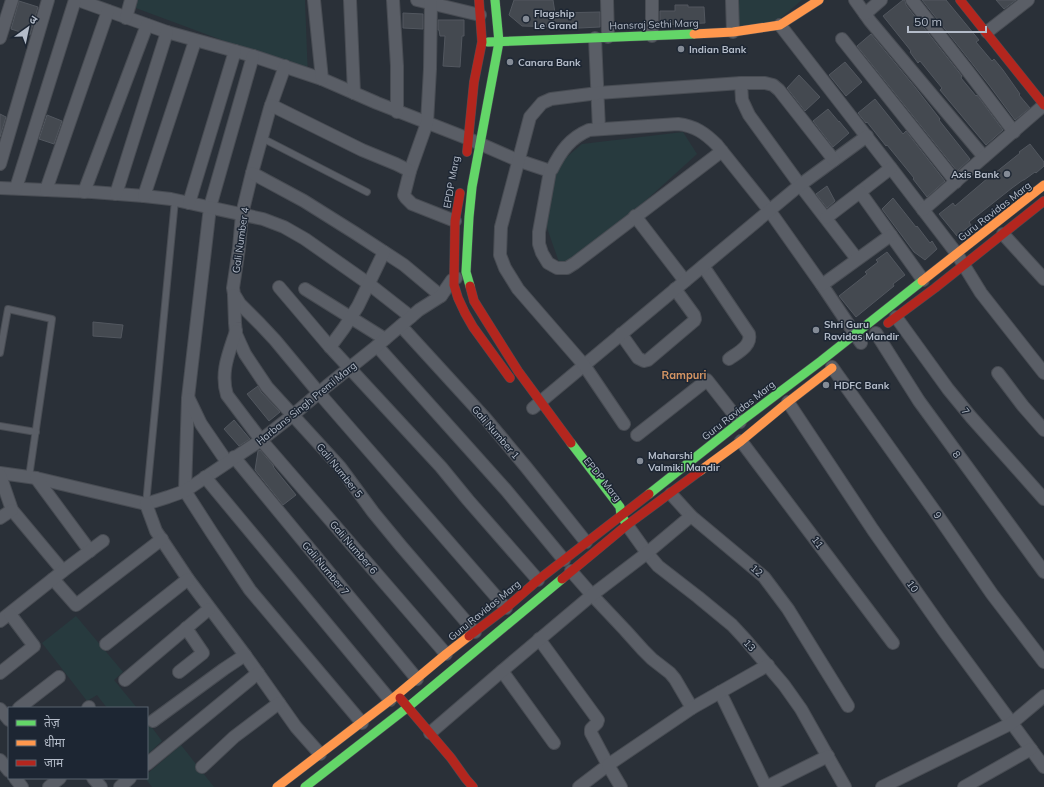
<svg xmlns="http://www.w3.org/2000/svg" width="1044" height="787" viewBox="0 0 1044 787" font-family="Mulish,'Noto Sans Devanagari',sans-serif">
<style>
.green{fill:#273a3e}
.building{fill:#444950;stroke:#52575f}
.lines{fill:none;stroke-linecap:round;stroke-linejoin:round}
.lane-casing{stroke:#484c53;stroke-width:8}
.street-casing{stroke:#484c53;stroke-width:14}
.fast-casing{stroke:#484c53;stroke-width:10}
.slow-casing{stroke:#484c53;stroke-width:10}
.jam-casing{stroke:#484c53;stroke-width:10}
.lane{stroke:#5a5e66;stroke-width:6}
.street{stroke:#5a5e66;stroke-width:12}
.fast{stroke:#63d668;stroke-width:9}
.slow{stroke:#ff974d;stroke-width:9}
.jam{stroke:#b3261e;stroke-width:9}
.poi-dot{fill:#848b96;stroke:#1d2633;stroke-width:1.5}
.labels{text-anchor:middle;stroke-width:3;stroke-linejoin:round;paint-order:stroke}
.poi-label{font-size:10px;font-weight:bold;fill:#b4bcc9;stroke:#1d2633;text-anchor:start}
.street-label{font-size:10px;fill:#b4bcc9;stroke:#1d2633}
.neighbourhood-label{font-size:11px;font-weight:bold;fill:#d59563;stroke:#1d2633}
</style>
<rect width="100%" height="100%" fill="#2a3038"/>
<g class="green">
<polygon points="135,0 305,0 308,79 246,49 133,7"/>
<polygon points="735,0 802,0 775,23 734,26"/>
<polygon points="683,132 697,154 621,223 561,268 546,225 547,195 562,161 582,144"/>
<polygon points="76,616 123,672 114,680 137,708 107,708 97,695 87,701 42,643"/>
<polygon points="147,721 162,741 147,755"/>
<polygon points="181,745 214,787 152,787 145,778 147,778 147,774"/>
</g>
<g class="building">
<polygon points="514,0 553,0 555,13 600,12 600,27 559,29 559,27 522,26 509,15"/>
<polygon points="903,0 905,0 906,5 962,76 961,78 976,96 977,95 1003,130 986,145 940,90 942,88 920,61 918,63 910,52 911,51 883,16"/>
<polygon points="922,0 946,0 979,40 976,42 992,61 994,59 1003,70 1020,94 1019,95 1030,108 1015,120 989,85"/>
<polygon points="996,0 1016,0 1004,9"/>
<polygon points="19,1 38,7 30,35 11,29"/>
<polygon points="675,5 688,5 688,7 704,7 705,23 660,25 660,11 675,11"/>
<polygon points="403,13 423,14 423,29 403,28"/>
<polygon points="438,20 464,20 464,36 462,36 460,67 443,66 445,36 440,36 439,30 438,30"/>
<polygon points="871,34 915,87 940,119 939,120 970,159 957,171 857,46"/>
<polygon points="845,62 862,82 846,96 829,75"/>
<polygon points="799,75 820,97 805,111 787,88"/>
<polygon points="875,99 903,134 906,131 945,181 927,197 913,179 914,178 887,145 886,146 867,122 866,123 858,113"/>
<polygon points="828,109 839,122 839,121 849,133 833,147 813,121"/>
<polygon points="0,114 6,117 0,137"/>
<polygon points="47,115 62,121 54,144 39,139"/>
<polygon points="1030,144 1044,162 1044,166 1036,173 1035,172 1024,180 1023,180 1012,188 969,222 971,225 957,236 939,214 953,203 955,206 995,172 995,173 1020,153 1019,152"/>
<polygon points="827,186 835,201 827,208 816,194"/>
<polygon points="893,198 916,227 917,226 930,243 932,241 937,249 925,260 914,252 882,209"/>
<polygon points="887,252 905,275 893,284 894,286 856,317 839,296 867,274 865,272 878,262 876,260"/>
<polygon points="93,322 123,325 121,338 93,336"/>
<polygon points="258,386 261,392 280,412 269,421 247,394"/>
<polygon points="234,420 250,439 239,446 224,429"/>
<polygon points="260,450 273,465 274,468 296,495 283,505 255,470 258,451"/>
</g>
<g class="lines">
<g class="lane-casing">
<g id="lane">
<polyline points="262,138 367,192"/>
<polyline points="0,353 8,309 52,319 29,477"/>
<polyline points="0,426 36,432"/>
<polyline points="146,504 175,200"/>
</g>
</g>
<g class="street-casing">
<g id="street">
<polyline points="78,0 167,32 253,56 322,79 377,103 469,139 517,160 550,171"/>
<polyline points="314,0 322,79"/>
<polyline points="350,0 354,93"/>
<polyline points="393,0 397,66 397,112"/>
<polyline points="417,0 480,15"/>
<polyline points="431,0 430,69 427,123 410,171 404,195 406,198 412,204 455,221"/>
<polyline points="607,0 608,37"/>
<polyline points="652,0 652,36"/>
<polyline points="732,0 733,32"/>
<polyline points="855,0 870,21 984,157"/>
<polyline points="912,0 967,70 1014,132"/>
<polyline points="865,14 881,0"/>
<polyline points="126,18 131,0"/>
<polyline points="780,25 891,168 957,254 981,293 1044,373"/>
<polyline points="987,32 1028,0"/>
<polyline points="0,38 12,0"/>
<polyline points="595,38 599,129"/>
<polyline points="842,39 956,182"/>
<polyline points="253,56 210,207 188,398 185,491 212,533 250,590 362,723"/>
<polyline points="285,66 270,108 252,173 242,214 239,248 233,288 234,294 240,304 260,324 275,340 319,393 506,608"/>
<polyline points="741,83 742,100 749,115 800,185 857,259"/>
<polyline points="271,105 362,150 396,164 410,171"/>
<path d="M722,151L575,263L567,268H557L548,263L542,253L539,244V232L550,171L552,169C561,151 570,138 589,130L678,124C695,126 705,133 717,145L769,210L822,285L861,343"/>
<polyline points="0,164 48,0"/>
<polyline points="252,173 304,201 355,233 404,265 441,296"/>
<polyline points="0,188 92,192 144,196 171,199 263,219 284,227 305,239 369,284 411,317"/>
<polyline points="16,188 75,0"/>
<polyline points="46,190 108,11"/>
<polyline points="84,192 147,25"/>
<polyline points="860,192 891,168"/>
<polyline points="116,194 167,32"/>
<polyline points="144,196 195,41"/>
<polyline points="189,203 235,51"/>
<polyline points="923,210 1044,105"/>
<polyline points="635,216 685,281"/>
<polyline points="826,218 860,192 923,280"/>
<polyline points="1003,234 1044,279"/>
<path d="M703,266L749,334C752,346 737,353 729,359"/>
<polyline points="822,285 891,235"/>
<polyline points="279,287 330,347 441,467 468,500 538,580"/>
<polyline points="305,289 385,339"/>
<polyline points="234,295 235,323 236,334 240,343 245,354 267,387 340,467 373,512 401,546 475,632"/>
<polyline points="896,317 948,389 971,417 1044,499"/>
<polyline points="401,326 486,419 526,467 586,542"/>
<path d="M236,331C229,353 220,372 227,395L261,440L446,654"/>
<polyline points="876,333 919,401 1044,572"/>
<polyline points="621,334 638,358 644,361 648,360 694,321 695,319 694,315 675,289"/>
<polyline points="377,346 506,490 564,560"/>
<polyline points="330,347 344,328 358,306 384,252"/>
<polyline points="832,367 936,513 992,594 1044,662"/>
<polyline points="998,373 1023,406 1044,430"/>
<polyline points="189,399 201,424 227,462"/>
<polyline points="788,402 873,530 944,631 1044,767"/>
<polyline points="533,408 800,185 867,136"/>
<polyline points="624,424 584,365 518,289 505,268 500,255 501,227 530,117 542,103 551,99 598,93 741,83 765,83 773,85 779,90 834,160"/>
<polyline points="637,435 707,380 740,422"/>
<polyline points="741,441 893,643"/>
<polyline points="234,457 417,679"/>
<polyline points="0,473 36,478 146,504 168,497 185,491 261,440 293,415 327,386 377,346 419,310 441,296 452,280 456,278"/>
<polyline points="0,475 12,510 63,571"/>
<polyline points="205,477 390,700"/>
<polyline points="36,478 90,551"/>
<polyline points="671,494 691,516 764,577 788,609 848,706"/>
<polyline points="146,504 156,531 188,579 245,655 296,727 320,754"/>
<polyline points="0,518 12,510"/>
<polyline points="627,525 647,553 658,566 698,597 732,625 745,639 784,685 801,709 845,787"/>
<polyline points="571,571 592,595 625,630 643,650 652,659 670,673 675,679 692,708"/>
<polyline points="53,579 76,605 162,539"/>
<polyline points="0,621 63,571 103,541"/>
<polyline points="539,639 598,720 597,723 591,729 591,733 608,765 579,787"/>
<polyline points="106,644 188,579"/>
<polyline points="502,671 554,743"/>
<polyline points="179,672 203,653 186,628"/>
<polyline points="0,673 34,646 10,614"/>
<polyline points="125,680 209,609"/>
<polyline points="720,692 766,787"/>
<polyline points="19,708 59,677"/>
<polyline points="88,708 89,707"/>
<polyline points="0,709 9,720"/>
<polyline points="153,721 224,669 245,655"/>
<polyline points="430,733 502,671 592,595 647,553 691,516"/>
<polyline points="0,760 9,771"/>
<polyline points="147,764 258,673"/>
<polyline points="202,767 234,737 279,703"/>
<polyline points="15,778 22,787"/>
<polyline points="93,778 101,787"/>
<polyline points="49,787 60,778"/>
<polyline points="120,787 130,778"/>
<polyline points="621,787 608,765 692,708 768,665"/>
<polyline points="766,787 828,756"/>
<polyline points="882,787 1012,723 1044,696"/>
<polyline points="964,787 1031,749"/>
</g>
</g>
<g class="fast-casing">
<g id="fast">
<polyline points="488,42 694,34"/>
<polyline points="470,286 466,272 469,217 472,187 499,42 495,0"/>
<polyline points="571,443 620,507 621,515 626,523"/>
<polyline points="649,494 740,422 821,361 922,281"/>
<polyline points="305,787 408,707 562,579"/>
</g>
</g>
<g class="slow-casing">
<g id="slow">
<polyline points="694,34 733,32 780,25 819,0"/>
<polyline points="922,281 1044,185"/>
<polyline points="700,471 741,441 788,402 832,368"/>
<polyline points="277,787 397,695 446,654 469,636"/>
</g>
</g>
<g class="jam-casing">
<g id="jam">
<polyline points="960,0 1044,105"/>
<polyline points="467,152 474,82 482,42 479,0"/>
<polyline points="460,193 455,221 454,285 458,298 465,313 473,327 510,378"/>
<polyline points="470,286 474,301 518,371 571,443"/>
<polyline points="888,323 935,288 1044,201"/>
<polyline points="562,579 627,525 700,471"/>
<polyline points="469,636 506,608 538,580 649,494"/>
<polyline points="400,698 451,758 466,779 473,787"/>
</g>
</g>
<use href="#lane" class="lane"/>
<use href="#street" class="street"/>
<use href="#fast" class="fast"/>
<use href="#slow" class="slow"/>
<use href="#jam" class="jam"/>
</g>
<g class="poi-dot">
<circle cx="526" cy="19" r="4"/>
<circle cx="681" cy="49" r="4"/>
<circle cx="510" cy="62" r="4"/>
<circle cx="1007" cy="174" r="4"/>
<circle cx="816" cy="330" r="4"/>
<circle cx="826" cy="385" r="4"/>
<circle cx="640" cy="461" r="4"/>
</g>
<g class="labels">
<g class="poi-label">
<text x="534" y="17">Flagship<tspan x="534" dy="12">Le Grand</tspan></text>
<text x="689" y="53">Indian Bank</text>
<text x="518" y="66">Canara Bank</text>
<text x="999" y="178" text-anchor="end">Axis Bank</text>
<text x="824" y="328">Shri Guru<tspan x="824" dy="12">Ravidas Mandir</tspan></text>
<text x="834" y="389">HDFC Bank</text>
<text x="648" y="459">Maharshi<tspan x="648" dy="12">Valmiki Mandir</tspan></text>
</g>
<g class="street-label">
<text transform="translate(654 24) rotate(-2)" y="4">Hansraj Sethi Marg</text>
<text transform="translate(451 182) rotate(-80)" y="4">EPDP Marg</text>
<text transform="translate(994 211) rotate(-38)" y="4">Guru Ravidas Marg</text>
<text transform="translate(240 240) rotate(-82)" y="4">Gali Number 4</text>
<text transform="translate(306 403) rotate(-39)" y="4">Harbans Singh Premi Marg</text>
<text transform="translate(738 410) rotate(-38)" y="4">Guru Ravidas Marg</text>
<text transform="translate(966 411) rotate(51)" y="4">7</text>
<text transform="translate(496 432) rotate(49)" y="4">Gali Number 1</text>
<text transform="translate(957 454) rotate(54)" y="4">8</text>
<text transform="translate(340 470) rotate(51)" y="4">Gali Number 5</text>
<text transform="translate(603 479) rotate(51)" y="4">EPDP Marg</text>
<text transform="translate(938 515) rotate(55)" y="4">9</text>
<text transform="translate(818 542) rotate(53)" y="4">11</text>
<text transform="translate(354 547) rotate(49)" y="4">Gali Number 6</text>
<text transform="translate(326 568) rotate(50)" y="4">Gali Number 7</text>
<text transform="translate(757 570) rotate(41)" y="4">12</text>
<text transform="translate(913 586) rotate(55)" y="4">10</text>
<text transform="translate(484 610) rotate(-39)" y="4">Guru Ravidas Marg</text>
<text transform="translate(750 645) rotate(48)" y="4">13</text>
</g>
<g class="neighbourhood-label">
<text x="684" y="379">Rampuri</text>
</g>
</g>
<rect x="8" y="707" width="140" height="72" fill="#1d2633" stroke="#59626f"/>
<rect x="16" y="720" width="20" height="6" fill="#63d668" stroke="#59626f"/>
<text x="44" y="727" font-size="12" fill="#b4bcc9">तेज़</text>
<rect x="16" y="740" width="20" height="6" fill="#ff974d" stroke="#59626f"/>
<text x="44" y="747" font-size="12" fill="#b4bcc9">धीमा</text>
<rect x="16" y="760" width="20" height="6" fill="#b3261e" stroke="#59626f"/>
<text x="44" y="767" font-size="12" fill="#b4bcc9">जाम</text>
<g transform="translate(28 28) rotate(33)" stroke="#1d2633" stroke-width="3" paint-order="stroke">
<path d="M0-3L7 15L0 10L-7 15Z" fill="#b4bcc9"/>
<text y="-6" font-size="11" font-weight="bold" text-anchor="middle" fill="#b4bcc9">उ</text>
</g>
<path d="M908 26v6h78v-6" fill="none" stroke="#b4bcc9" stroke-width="2"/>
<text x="914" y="26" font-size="12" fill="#b4bcc9" stroke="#1d2633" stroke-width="3" paint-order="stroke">50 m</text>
</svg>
